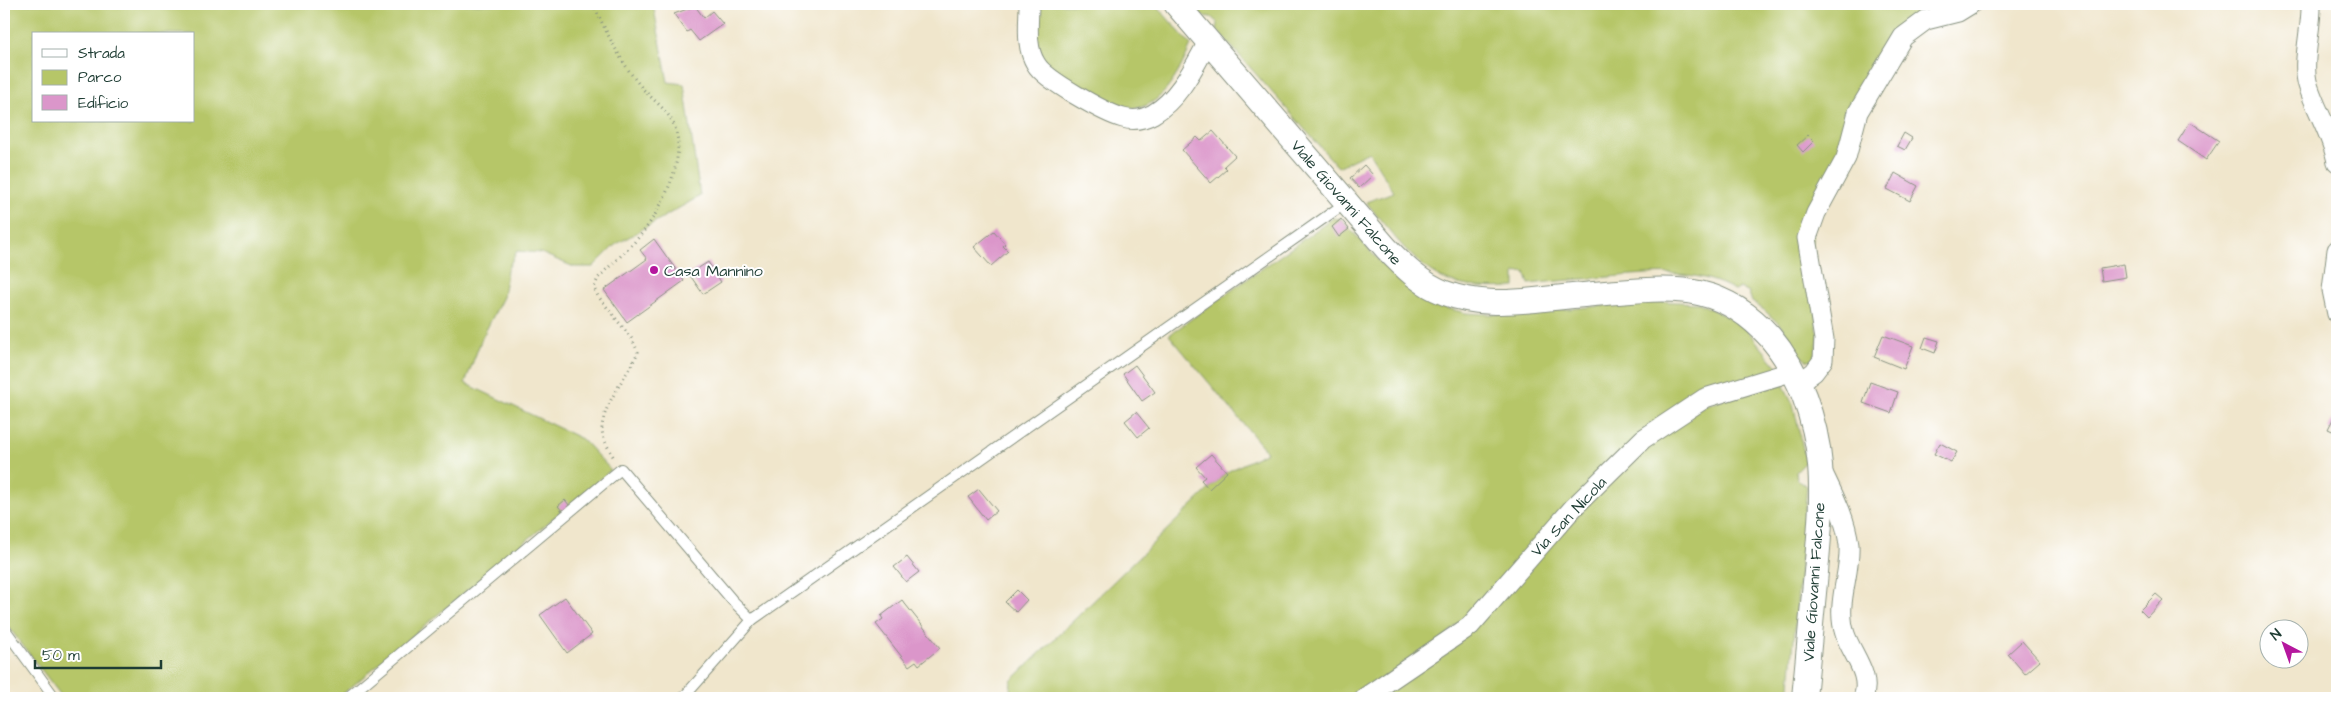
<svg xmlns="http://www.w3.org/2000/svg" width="2341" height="702" viewBox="0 0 2341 702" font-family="'Architects Daughter',sans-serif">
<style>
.green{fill:#b6c668;stroke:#6a824e;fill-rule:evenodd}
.building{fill:#db96ca}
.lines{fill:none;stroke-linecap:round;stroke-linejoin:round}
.service-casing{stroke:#889280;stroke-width:12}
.minor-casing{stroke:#889280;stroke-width:21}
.tertiary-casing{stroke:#889280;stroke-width:26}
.path{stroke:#889280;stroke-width:3;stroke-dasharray:1 4;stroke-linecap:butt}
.service{stroke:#fff;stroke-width:10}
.minor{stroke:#fff;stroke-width:19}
.tertiary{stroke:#fff;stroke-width:24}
.poi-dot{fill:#b5179e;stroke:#fff;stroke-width:2}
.labels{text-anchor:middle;stroke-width:4;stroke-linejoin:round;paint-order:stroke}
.street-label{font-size:16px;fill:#1f3d34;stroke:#fff}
.poi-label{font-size:16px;fill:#1f3d34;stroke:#fff;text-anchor:start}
</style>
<rect width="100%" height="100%" fill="#fff"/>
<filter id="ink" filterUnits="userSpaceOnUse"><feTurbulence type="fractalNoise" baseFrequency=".02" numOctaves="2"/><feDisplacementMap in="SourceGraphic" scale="10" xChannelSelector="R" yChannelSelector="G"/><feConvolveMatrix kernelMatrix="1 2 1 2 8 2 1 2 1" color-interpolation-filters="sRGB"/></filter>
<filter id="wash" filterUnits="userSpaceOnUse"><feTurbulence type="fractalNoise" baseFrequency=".0096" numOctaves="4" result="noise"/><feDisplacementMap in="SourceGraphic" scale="20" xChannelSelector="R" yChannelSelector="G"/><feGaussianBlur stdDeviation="1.12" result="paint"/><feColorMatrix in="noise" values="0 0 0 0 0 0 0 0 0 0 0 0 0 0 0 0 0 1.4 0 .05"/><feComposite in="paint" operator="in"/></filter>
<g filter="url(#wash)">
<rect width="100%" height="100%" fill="#f0e6cc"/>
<g class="green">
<path d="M4,4H653L668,82L684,84L700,196L615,245L593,267H574L541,253L517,251L507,270L503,297L482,338L465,383L582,439L611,470L338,698H63L4,621ZM34,34H194V121H34Z"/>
<path d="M1038,4H1155L1191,45C1178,75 1160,115 1120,108C1107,106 1094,95 1083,89C1063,77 1048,71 1038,50C1034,40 1038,15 1038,4Z"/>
<path d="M1192,4H1953L1912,17L1896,32L1843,149L1810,205L1818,340L1815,357L1811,361L1806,360L1798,354L1789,336L1779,324L1764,310L1752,302L1749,293L1740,288L1735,290C1695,268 1653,273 1609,277C1582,279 1555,281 1529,284L1525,272L1515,273V287C1492,288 1464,289 1442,278C1411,262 1388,228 1366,202L1394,192L1369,152L1338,167L1217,30L1218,23L1211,17L1202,16Z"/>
<polygon points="1333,218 1341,219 1381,263 1422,297 1442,307 1466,313 1505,315 1653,301 1699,303 1733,320 1748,331 1778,368 1700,395 1570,504 1444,638 1353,698 1006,698 1010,691 1011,681 1209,489 1227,472 1267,452 1169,335"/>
<polygon points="1781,380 1793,404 1806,462 1796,472 1797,480 1807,486 1789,698 1372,698 1473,629 1645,443 1705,405"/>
</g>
<g id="blocks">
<g class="building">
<polygon points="695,6 704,18 712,11 723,24 699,41 690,30 687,32 674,14"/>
<polygon points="2190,122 2219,141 2206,160 2178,141"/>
<polygon points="1213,131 1235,156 1224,166 1227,169 1211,183 1182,150 1197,137 1201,141"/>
<polygon points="1904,133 1912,138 1905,150 1897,146"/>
<polygon points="1808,135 1814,141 1803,152 1797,145"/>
<polygon points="1364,165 1373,175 1359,188 1350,178"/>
<polygon points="1895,173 1918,186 1910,201 1887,189"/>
<polygon points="1341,219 1349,229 1339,237 1332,227"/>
<polygon points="994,231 1005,244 1003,246 1008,251 991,266 974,247"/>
<polygon points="654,239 684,281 627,322 604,290 647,259 640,250"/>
<polygon points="708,262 721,282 703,294 689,274"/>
<polygon points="2124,264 2126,277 2102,281 2100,268"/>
<polygon points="1883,335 1913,346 1904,369 1874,357"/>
<polygon points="1926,337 1939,341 1935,353 1922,348"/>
<polygon points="1135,365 1155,392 1142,401 1123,374"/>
<polygon points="1870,382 1898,392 1891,413 1863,403"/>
<polygon points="2337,411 2337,433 2328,429"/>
<polygon points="1136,412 1149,428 1138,437 1125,421"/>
<polygon points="1940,443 1957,452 1951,462 1934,454"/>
<polygon points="1211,454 1227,472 1209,489 1201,480 1205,477 1196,467"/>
<polygon points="979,489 997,511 986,520 968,497"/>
<polygon points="565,500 570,506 563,512 558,506"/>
<polygon points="907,557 919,572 906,582 894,567"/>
<polygon points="1017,590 1027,600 1016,612 1005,602"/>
<polygon points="2156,594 2163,600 2147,617 2140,610"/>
<polygon points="565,597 592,634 567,653 540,615"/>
<polygon points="902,600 940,648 919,665 916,661 909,666 876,624 883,619 881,616"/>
<polygon points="2022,641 2040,661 2025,674 2008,654"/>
</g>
</g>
</g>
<g filter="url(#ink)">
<use href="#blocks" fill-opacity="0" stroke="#889280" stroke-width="1"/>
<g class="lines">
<g class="service-casing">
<g id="service">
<polyline points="4,628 55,698"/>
<polyline points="347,698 621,469 732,600 752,620"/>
<polyline points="683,698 752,620 1347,202"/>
</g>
</g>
<g class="minor-casing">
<g id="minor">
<path d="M1029,4C1029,23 1025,47 1036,64C1045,80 1105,113 1123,118C1133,121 1144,119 1153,114C1179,99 1194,67 1208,42"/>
<path d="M2311,4C2312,28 2301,63 2308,85C2316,111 2332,134 2337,162"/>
<polyline points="2337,250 2332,290 2337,314"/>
<polyline points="1799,383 1814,372 1823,360 1824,339 1807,238 1816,213 1846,158 1858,112 1903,37 1926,20 1958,12 1971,4"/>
<path d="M1823,473C1834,496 1846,519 1849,545C1851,574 1835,604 1845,634C1852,655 1872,675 1863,698"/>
<polyline points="1364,698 1470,626 1573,508 1643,439 1705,398 1794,371"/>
</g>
</g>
<g class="tertiary-casing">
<path id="tertiary" d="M1176,4L1386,248C1403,266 1421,284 1445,293C1474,304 1505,303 1535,300C1563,297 1591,294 1618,292C1682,286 1725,287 1770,337C1799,371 1816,420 1820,465C1823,500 1819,537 1816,572C1812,614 1808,656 1804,698"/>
</g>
<path class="path" d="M593,4C606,31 619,59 638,83C649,98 664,105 673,123C689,154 663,207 643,232C630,249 612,263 598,278L594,288L598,296L632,339L638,352C629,373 601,407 602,430C603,440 609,449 614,458"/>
<use href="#service" class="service"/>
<use href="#minor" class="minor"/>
<use href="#tertiary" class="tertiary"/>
</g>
</g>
<circle class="poi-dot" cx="654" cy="270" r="5"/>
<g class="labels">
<g class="street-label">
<text transform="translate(1347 202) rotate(49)" y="6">Viale Giovanni Falcone</text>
<text transform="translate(1568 516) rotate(-47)" y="6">Via San Nicola</text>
<text transform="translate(1813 582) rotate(-86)" y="6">Viale Giovanni Falcone</text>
</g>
<g class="poi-label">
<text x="664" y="276">Casa Mannino</text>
</g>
</g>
<rect width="2341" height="702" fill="none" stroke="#fff" stroke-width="20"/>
<rect x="32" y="32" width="162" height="90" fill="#ffffff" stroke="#a5b1ae"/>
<rect x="42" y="49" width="25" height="8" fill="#ffffff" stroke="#a5b1ae"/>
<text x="78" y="58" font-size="15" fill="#1f3d34">Strada</text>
<rect x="42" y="70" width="25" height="15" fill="#b6c668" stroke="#a5b1ae"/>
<text x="78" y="82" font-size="15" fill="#1f3d34">Parco</text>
<rect x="42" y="95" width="25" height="15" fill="#db96ca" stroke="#a5b1ae"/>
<text x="78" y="108" font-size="15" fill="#1f3d34">Edificio</text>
<g transform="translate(2284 644) rotate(319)"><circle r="24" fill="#ffffff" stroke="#a5b1ae"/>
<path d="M0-4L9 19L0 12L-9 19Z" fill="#b5179e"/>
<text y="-8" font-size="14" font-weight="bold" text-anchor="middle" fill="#1f3d34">N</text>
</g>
<path d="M35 660v8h126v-8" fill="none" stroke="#1f3d34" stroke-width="2.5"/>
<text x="42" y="660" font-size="15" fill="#1f3d34" stroke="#ffffff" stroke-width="4" paint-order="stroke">50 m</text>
</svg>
